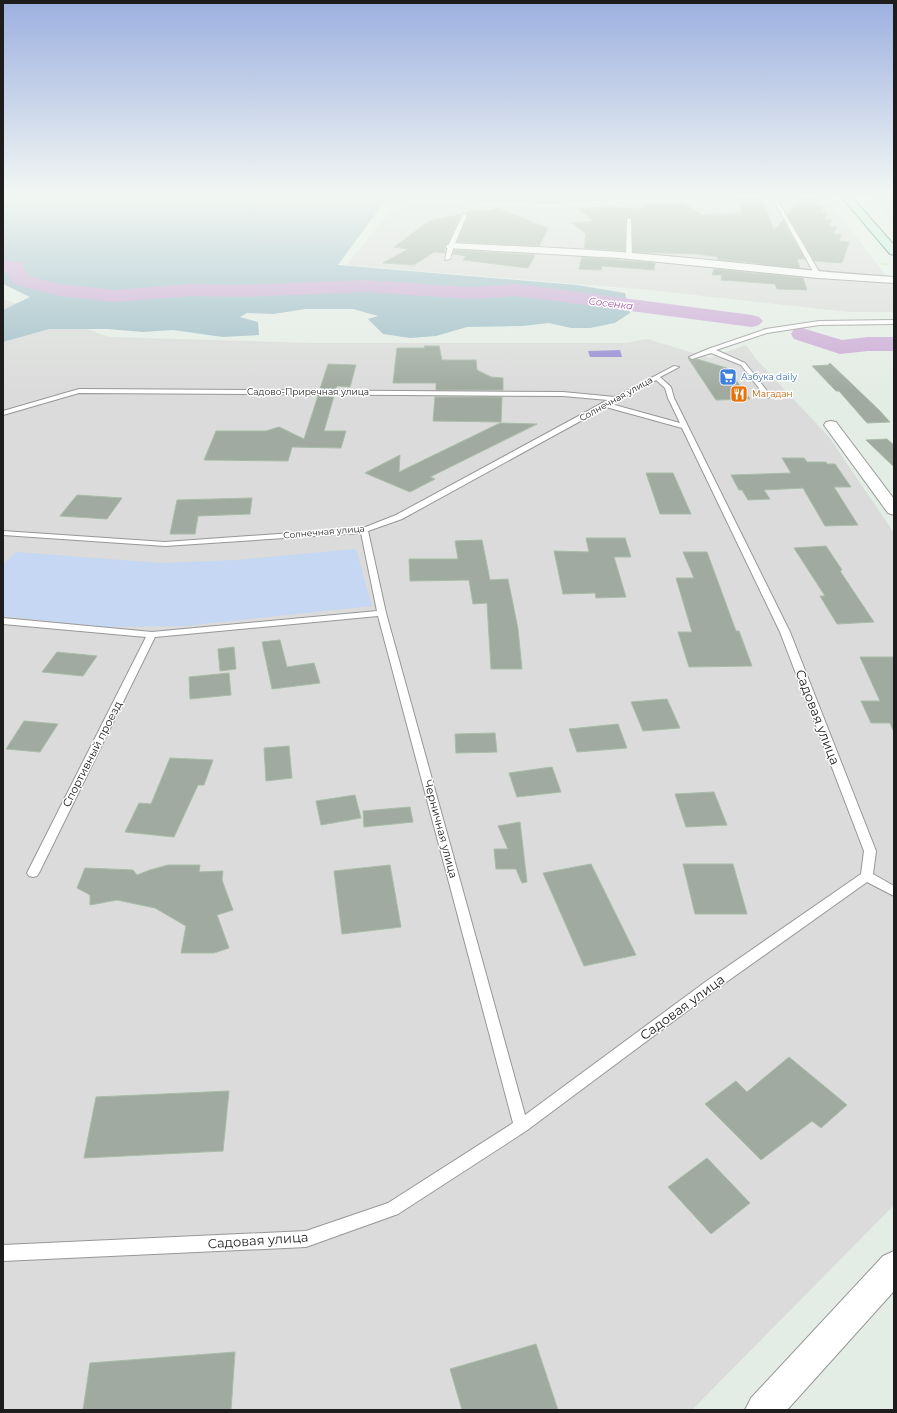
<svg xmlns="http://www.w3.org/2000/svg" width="897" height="1413" viewBox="0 0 897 1413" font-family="Montserrat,sans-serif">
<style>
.residential{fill:#dadbda}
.forest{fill:#9dbdc7}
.park{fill:#c5d7f2}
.pitch{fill:#958ad3}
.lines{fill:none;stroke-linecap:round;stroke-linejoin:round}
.river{fill:#cba9d5;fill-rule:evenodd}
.building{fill:#a0aaa0;stroke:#a8bca8}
.lane-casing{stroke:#979797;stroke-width:2}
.street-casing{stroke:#979797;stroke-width:2}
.secondary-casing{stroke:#116647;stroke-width:2}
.path{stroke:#a2e978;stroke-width:1.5;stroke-dasharray:1 1;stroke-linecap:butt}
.lane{fill:#fff;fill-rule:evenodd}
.street{fill:#fff;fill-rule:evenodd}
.secondary{fill:#bdf1db;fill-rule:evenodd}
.labels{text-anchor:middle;stroke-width:3;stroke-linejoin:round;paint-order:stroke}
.far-shop-label{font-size:9px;fill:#366cbe;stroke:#fff;text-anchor:start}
.far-street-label{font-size:9px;fill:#1d1d1d;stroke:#fff}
.far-food-label{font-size:9px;fill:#c56008;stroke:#fff;text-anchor:start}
.far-water-label{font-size:10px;font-style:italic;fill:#a1559e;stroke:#fff}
.street-label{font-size:11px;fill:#1d1d1d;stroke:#fff}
.near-street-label{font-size:13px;fill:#1d1d1d;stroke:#fff}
</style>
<rect width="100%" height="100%" fill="#e4ede5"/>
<g class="residential">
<polygon points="720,194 824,194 875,262 894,285 894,312 848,312 650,290 346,265 399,201 548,207 720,195"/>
<polygon points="868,194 894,194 894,223"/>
<polygon points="3,299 109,337 314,343 626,343 647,339 710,358 746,345 756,359 829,437 894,533 894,1205 692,1410 3,1410"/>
</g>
<polygon class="forest" points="3,194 705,194 551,204 387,198 338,265 577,285 625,293 630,313 615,323 590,328 571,328 549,323 522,326 467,327 436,336 410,338 383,334 368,319 378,316 353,309 306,309 273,314 247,313 240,317 258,322 259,335 223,337 173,330 143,332 107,329 49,329 3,342 3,310 30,297 3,284"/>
<polygon class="park" points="356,549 372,606 184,626 105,627 3,616 3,564 16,552 161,563 236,560"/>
<polygon class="pitch" points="620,350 622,357 590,357 588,351"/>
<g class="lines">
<g class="river">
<polygon points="3,260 22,262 28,276 59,284 115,290 192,284 241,285 365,280 471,287 517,284 752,315 759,317 763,321 759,325 752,327 517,296 471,299 365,292 241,297 192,296 115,302 59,296 13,284 7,272 3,272"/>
<polygon points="802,328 842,340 868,337 894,337 894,351 868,351 840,354 794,339 791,334 794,329"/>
</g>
</g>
<g class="building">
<polygon points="737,196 762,197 774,230 783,220 805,259 797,259 800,268 717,259 718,257 698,254 633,252 632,219 630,217 626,219 625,251 584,248 586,234 572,223 594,221 578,209 606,207 643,208 641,204 684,203 702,215 742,212"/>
<polygon points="801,198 820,200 816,205 825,206 820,212 828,213 823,219 832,220 829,226 837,227 833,234 841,234 839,241 849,242 842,263 814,261 787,215"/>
<polygon points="497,208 548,228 539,246 457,242 468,216 465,213 480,210 486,211"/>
<polygon points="461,214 448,243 445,246 445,253 434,252 414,265 383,263 408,249 394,247 429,221"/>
<polygon points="454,250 535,255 528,268 463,260 466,256 453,254"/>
<polygon points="582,257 655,263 654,270 602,266 601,270 579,269"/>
<polygon points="714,269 803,278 807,290 777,289 775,284 721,280 722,275 712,275"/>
<polygon points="424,346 439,346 442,360 476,360 477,370 491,377 503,378 503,390 436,390 436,383 393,383 397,348 425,348"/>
<polygon points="688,358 692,360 697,359 727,368 750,399 716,400"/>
<polygon points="830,363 879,410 890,422 867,423 839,391 836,391 812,366 828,365"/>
<polygon points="328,364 356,365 350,387 337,386 336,389 320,389"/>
<polygon points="318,396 334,396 324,431 346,431 341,448 292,447 288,461 204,460 216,431 266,431 279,427 304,439"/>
<polygon points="435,397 502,397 501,422 433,421"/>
<polygon points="500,423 537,424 430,477 435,479 410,492 365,473 400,455 399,472"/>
<polygon points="887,439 894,445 894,467 866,440"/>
<polygon points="782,458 804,458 807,462 826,462 827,464 835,464 851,487 834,487 858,525 825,526 803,488 764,490 770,499 748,500 742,490 739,490 731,475 791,473"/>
<polygon points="646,473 673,473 691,514 660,514"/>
<polygon points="77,495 122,498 107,519 60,516"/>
<polygon points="252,498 250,514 198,516 195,534 170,534 177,500"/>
<polygon points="586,538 625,538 631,557 614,557 626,597 596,598 595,593 563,594 554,551 589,552"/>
<polygon points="482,540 490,580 508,579 518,629 522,669 491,669 487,603 473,604 469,580 410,581 409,559 458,559 455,541"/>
<polygon points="826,546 842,570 840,571 874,622 837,624 820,596 825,596 794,548"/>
<polygon points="683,552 707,552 736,631 739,631 752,666 689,667 678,632 692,632 676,578 694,578"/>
<polygon points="280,640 287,667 314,663 320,683 272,689 262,642"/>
<polygon points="234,647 236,669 220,671 218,649"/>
<polygon points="57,652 97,656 83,676 42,672"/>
<polygon points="860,657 894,657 894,732 890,723 871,723 861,701 880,701"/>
<polygon points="229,673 231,695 190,699 189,677"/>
<polygon points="667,699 680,728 643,731 631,702"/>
<polygon points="24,721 58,724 40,752 6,749"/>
<polygon points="618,724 627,748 577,752 569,729"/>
<polygon points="495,733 497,752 456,753 455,734"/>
<polygon points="289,746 292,778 266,781 264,748"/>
<polygon points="170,758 213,760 204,785 198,785 174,837 125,832 139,803 151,804"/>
<polygon points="552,767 561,792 517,797 509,773"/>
<polygon points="714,792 727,825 686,827 675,794"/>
<polygon points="355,795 361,818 321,825 316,801"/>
<polygon points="410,807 413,822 364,827 363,811"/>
<polygon points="520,822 527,882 522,883 516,869 496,869 494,849 508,849 498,826"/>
<polygon points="591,864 636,955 584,966 543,873"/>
<polygon points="683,864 733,864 747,914 695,914"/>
<polygon points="168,865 200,865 199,872 223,871 222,880 233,910 217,915 229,948 214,953 181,953 186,926 155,908 117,900 90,905 90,895 77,888 85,868 133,870 137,875 150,870"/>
<polygon points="390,865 401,927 342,934 334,871"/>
<polygon points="789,1057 847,1105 821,1128 812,1121 761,1160 705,1104 736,1081 747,1092"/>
<polygon points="229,1091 223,1151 84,1158 96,1097"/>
<polygon points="707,1158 750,1203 711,1234 668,1187"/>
<polygon points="536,1344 558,1410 462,1410 450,1369"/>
<polygon points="235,1352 231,1410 83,1410 90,1363"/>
</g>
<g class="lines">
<g class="lane-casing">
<g id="lane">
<polygon points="772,197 776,198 821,275 820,276 815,275"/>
<polygon points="463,214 467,215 454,246 450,259 445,260 448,246"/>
<polygon points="629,218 631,219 632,256 629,258 626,256 627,219"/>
<polygon points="894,320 894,324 819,325 767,333 716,350 745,363 771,396 768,398 766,397 741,365 711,353 692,359 689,357 708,349 766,329 819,321"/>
<path d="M674,366L679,367L660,377L671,387L674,398L790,632L876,851L873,874L894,886V896L867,882L718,988L526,1131L398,1214L306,1247L3,1261V1245L306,1231L388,1203L513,1123L378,616L155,637L39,873L37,876L33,877L29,876L27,873L146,637L3,624V618L152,632L377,611L361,533L165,546L3,535V531L165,542L363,528L396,515L608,400L563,396L79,393L3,415V411L79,389L563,392L615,397ZM656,380L665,388L668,398L680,423L611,404ZM606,407L682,428L780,632L864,851L861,874L708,980L525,1115L386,613L368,531L402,519Z"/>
</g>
</g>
<g class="street-casing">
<g id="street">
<path d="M451,243C507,246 564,248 620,252C712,259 802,271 894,277V283L818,278L619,258L447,248L446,246Z"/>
<polygon points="831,421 836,422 894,499 894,515 888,513 824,425 826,422"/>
<polygon points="894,1251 894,1291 787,1410 745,1410 751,1398 883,1256"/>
</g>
</g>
<g class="secondary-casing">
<polygon id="secondary" points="839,194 849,194 894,245 894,255 890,254"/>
</g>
<polyline class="path" points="881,264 888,264"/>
<use href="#lane" class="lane"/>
<use href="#street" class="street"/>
<use href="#secondary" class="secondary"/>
</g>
<linearGradient id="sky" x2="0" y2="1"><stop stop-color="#9cb0e0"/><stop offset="0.5" stop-color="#f3f7f3"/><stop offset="1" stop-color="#f3f7f3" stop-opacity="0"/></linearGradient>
<rect width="897" height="391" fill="url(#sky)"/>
<defs>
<g id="supermarket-square" transform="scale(0.9)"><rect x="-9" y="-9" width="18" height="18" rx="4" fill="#3f7fe0" stroke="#fff"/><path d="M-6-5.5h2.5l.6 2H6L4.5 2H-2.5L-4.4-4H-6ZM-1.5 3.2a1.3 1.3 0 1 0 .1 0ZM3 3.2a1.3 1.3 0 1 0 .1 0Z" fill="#fff"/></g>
<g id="restaurant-square" transform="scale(0.9)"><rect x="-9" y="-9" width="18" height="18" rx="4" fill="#e8710a" stroke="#fff"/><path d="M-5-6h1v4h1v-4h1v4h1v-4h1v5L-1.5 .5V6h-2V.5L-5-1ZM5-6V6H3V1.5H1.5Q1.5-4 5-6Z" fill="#fff"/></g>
</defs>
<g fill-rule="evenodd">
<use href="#supermarket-square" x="728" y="377"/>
<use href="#restaurant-square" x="739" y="394"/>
</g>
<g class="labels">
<g class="far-shop-label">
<text x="741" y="380">Азбука daily</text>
</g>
<g class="far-street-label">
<text x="308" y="395">Садово-Приречная улица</text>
<text transform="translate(616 399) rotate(-29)" y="3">Солнечная улица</text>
<text transform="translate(324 532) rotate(-5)" y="3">Солнечная улица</text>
</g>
<g class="far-food-label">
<text x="752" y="397">Магадан</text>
</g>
<g class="far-water-label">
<text transform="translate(611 303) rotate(7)" y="4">Сосенка</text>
</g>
<g class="street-label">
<text transform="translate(92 754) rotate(-63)" y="4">Спортивный проезд</text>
<text transform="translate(441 829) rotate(75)" y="4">Черничная улица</text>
</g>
<g class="near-street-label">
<text transform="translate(818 717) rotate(69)" y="5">Садовая улица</text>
<text transform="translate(682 1007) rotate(-36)" y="5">Садовая улица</text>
<text transform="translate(258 1240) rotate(-4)" y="5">Садовая улица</text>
</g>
</g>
<rect width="897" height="1413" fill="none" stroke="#1d1d1d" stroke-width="8"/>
</svg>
